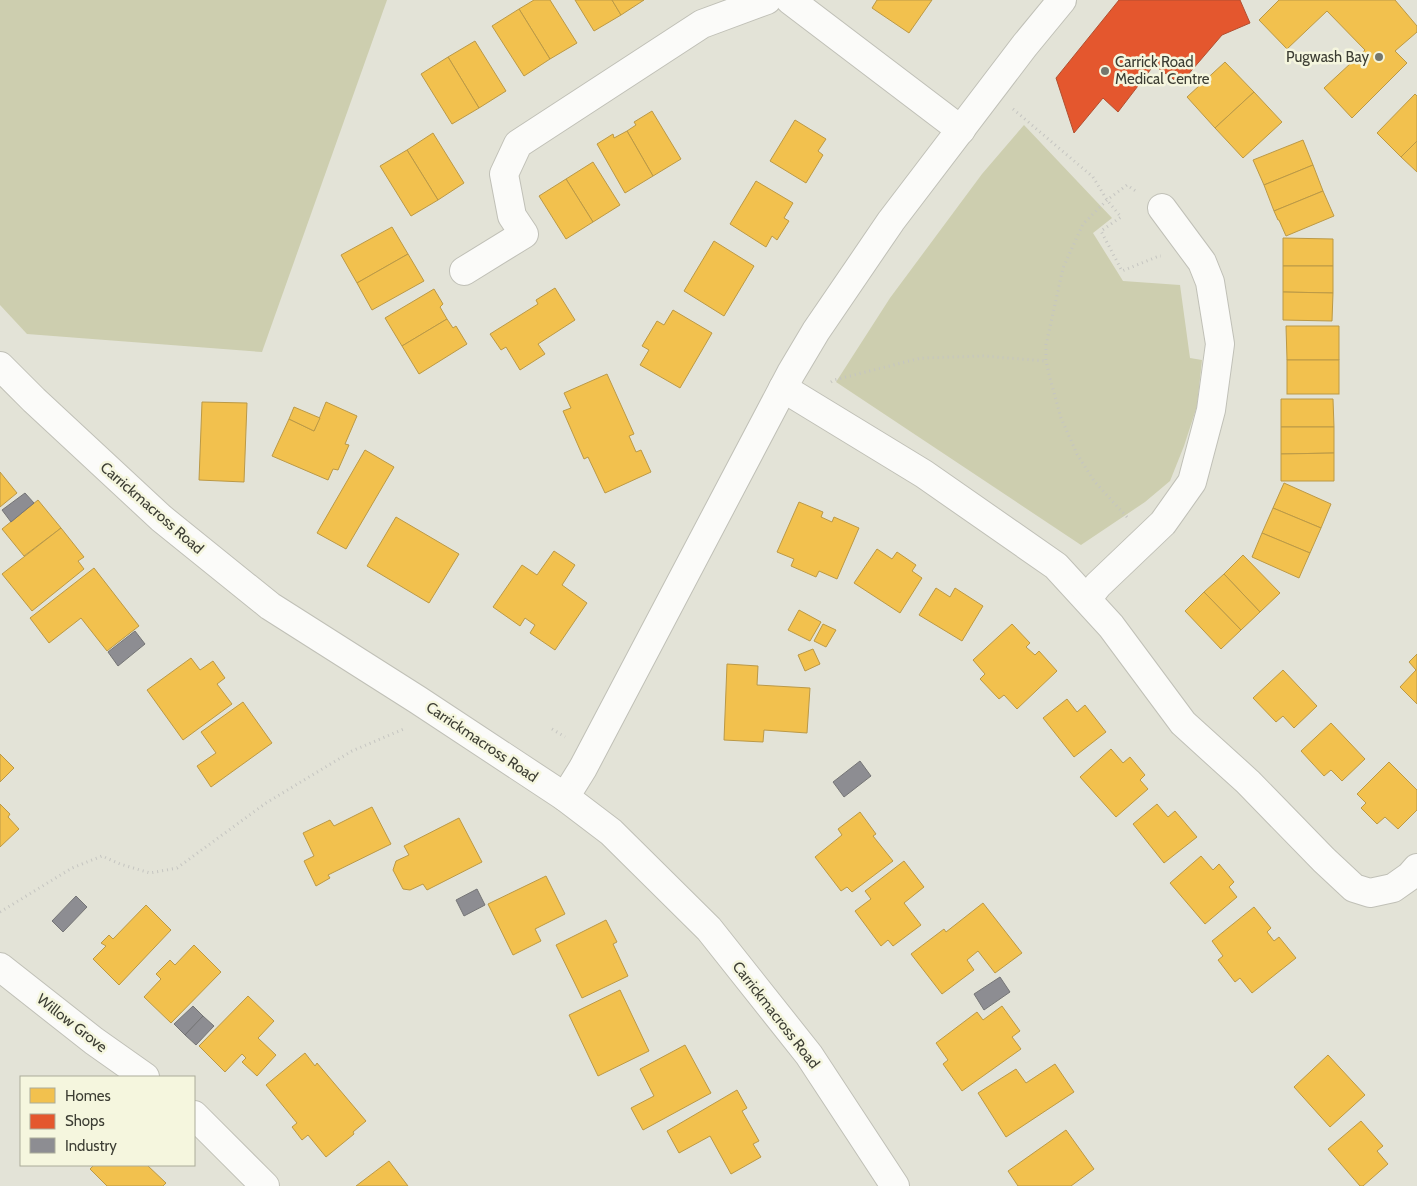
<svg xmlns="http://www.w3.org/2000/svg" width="1417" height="1186" viewBox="0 0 1417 1186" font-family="Cabin,sans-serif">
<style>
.green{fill:#cdceaf}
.homes{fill:#f2c14e;stroke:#bb9946}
.shops{fill:#e4572e;stroke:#b24f30}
.industry{fill:#8d8d92;stroke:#757576}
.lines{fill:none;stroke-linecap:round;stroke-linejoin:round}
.minor-casing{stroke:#c0c0b7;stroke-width:30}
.major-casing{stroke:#c0c0b7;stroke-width:30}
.path{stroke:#c5c5c1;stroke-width:3;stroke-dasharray:1 4;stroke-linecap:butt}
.minor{stroke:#fbfbf9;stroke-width:28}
.major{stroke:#fbfbf9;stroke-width:28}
.poi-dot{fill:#76776c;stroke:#f5f6de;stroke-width:2}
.labels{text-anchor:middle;stroke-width:5;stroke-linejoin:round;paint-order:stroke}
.poi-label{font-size:15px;fill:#3c3d33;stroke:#f5f6de;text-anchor:end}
.street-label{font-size:15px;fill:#3c3d33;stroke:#f5f6de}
</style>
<rect width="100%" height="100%" fill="#e3e3d7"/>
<g class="green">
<polygon points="0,0 387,0 262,352 27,334 0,305"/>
<polygon points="1024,125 1112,218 1093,233 1123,281 1180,285 1190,358 1202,360 1197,406 1184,446 1170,481 1145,502 1081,545 836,382 890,298 982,174"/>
</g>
<g class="homes">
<polygon points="534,0 550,0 577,43 550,59 519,9"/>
<polygon points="575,0 612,0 621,15 594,31"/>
<polygon points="612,0 644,0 621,15"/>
<polygon points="877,0 932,0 909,33 872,8"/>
<polygon points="1279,0 1395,0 1417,26 1417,32 1395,51 1407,63 1352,118 1324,88 1365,50 1327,11 1287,49 1259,20"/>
<polygon points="519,9 550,59 524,76 492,26"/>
<polygon points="475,41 506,91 479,108 448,57"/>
<polygon points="448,57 479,108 452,124 421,74"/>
<polygon points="1225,62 1254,92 1215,128 1187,97"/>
<polygon points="1254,92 1282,122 1243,158 1215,128"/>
<polygon points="1415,94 1417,96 1417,141 1401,157 1377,133"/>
<polygon points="652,111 681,159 653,176 627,131 636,125 634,122"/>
<polygon points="795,120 826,139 818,151 823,155 806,183 770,161"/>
<polygon points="627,131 653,176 625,193 597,144 613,134 614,138"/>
<polygon points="433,133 464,183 438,200 407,150"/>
<polygon points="1303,140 1313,165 1264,185 1253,160"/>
<polygon points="1417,141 1417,172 1401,157"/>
<polygon points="407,150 438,200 411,216 380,166"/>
<polygon points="593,162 620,205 593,222 566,179"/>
<polygon points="1313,165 1323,191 1274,211 1264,185"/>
<polygon points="566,179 593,222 566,239 539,196"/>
<polygon points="756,181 793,203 784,218 789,221 777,240 772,236 766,247 730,224"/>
<polygon points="1323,191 1334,216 1286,236 1279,220 1278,220 1274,211"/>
<polygon points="392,227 408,254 357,283 341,255"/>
<polygon points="1283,238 1333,239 1333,266 1283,266"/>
<polygon points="714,241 754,266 724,316 684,291"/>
<polygon points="408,254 424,281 372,310 357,283"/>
<polygon points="1283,266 1333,266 1333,293 1283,292"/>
<polygon points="555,288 575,320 538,344 545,354 520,370 506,347 501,350 490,334 538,304 536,300"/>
<polygon points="434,289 443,304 440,307 447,319 402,346 385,318"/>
<polygon points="1283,292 1333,293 1332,321 1283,320"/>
<polygon points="673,310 712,333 680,388 640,365 649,350 642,346 657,321 664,325"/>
<polygon points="447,319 453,328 456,326 467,344 419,374 402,346"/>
<polygon points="1286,326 1339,326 1339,360 1287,360"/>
<rect x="1287" y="360" width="52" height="34"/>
<polygon points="607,374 634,434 629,436 636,452 641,450 651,472 605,493 588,457 584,459 563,411 571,408 564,393"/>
<polygon points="1281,399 1333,399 1334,427 1281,427"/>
<polygon points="202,402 247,403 244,482 199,480"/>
<polygon points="326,402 357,416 345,444 349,445 338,470 333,469 328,480 272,456 289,419 314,431"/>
<polygon points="294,407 320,418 314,431 289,419"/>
<polygon points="1281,427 1334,427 1334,453 1281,454"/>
<polygon points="365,450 394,467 346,549 317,533"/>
<polygon points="1334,453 1334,481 1281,481 1281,454"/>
<polygon points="0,472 17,493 0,507"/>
<polygon points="1284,483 1331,504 1321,528 1273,508"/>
<polygon points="38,500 61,528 24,556 2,529"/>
<polygon points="799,502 823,512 821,517 832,522 834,517 859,528 837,579 819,571 816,577 791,566 794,559 777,552"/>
<polygon points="1273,508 1321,528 1310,553 1262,533"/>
<polygon points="396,517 459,554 429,603 367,566"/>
<polygon points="61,528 84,557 78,561 84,569 32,611 2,574"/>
<polygon points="1262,533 1310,553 1299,578 1252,557"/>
<polygon points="877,549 892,559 897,552 916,565 912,571 922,578 900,613 854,583"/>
<polygon points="554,551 575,565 562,585 587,603 555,650 530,633 535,625 525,618 520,626 493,607 522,565 537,575"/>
<polygon points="1243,555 1280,593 1260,612 1224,574"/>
<polygon points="94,568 139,626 107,651 81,618 49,643 30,618"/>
<polygon points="1224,574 1260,612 1241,630 1204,592"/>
<polygon points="936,588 950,597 955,588 983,606 962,641 919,615"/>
<polygon points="1204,592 1241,630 1221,649 1185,611"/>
<polygon points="799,610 821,622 810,641 788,630"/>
<polygon points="823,624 836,630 826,647 814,641"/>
<polygon points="1012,624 1030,643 1026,647 1035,655 1039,651 1057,671 1017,709 1004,695 999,699 980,679 985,674 973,660"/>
<polygon points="813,649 820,664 805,671 798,655"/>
<polygon points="1417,654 1417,704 1400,687 1416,670 1409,662"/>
<polygon points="191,658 200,670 213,661 225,678 217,684 232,704 183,740 147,690"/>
<polygon points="727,664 758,666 757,685 810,688 807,733 764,730 763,742 724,740"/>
<polygon points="1283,670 1317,706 1294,728 1283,716 1276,722 1253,698"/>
<polygon points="1067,699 1077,712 1085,705 1106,732 1074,757 1043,718"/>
<polygon points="243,702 272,743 211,787 197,766 216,753 201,732"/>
<polygon points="1331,723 1365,759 1342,781 1331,770 1324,776 1301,751"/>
<polygon points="1111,749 1123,763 1130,757 1145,775 1140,780 1148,789 1116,817 1080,777"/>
<polygon points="0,754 14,768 0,782"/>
<polygon points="1389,762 1417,790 1417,810 1398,829 1385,817 1377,824 1361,808 1366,803 1357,794"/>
<polygon points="0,804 10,814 8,817 19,829 0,847"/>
<polygon points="1157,804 1168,817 1175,811 1197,837 1164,863 1133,824"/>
<polygon points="372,807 391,844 328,875 330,878 316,886 304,861 314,856 303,833 330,820 334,826"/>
<polygon points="860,812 876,834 873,836 893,861 852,892 847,887 841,891 815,857 842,835 838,829"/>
<polygon points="459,818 482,862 427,890 423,884 410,890 403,889 393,870 396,861 409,855 404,846"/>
<polygon points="1201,856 1213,870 1219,864 1234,882 1229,887 1237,897 1205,924 1170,883"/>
<polygon points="904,861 924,887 904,903 921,925 893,946 888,940 881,946 855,911 871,899 865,891"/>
<polygon points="546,876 565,914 535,929 541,941 513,955 488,904"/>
<polygon points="983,903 1022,953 995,973 978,951 967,960 974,970 942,994 911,954 944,929 946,932"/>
<polygon points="146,905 171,930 119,985 93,959 106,946 101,943 109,935 113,939"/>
<polygon points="1254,907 1271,928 1267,932 1274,941 1279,937 1296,958 1252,993 1240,978 1235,982 1218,960 1223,956 1212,941"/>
<polygon points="606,920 617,942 613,944 628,976 582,998 556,945"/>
<polygon points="194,945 221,972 171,1023 144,997 161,979 156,974 170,960 175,965"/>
<polygon points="620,990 649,1051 598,1076 569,1015"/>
<polygon points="248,996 274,1021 258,1038 276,1055 257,1076 242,1062 246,1058 242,1054 225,1072 199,1046"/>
<polygon points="1002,1006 1020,1031 1012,1037 1021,1049 962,1091 943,1064 948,1060 936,1043 977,1012 983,1020"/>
<polygon points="685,1045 711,1093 643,1130 631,1108 654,1096 640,1069"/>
<polygon points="305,1053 315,1066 317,1063 366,1121 353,1132 354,1134 326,1157 308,1135 302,1140 292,1127 297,1123 266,1085"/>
<polygon points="1328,1055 1365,1095 1330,1127 1294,1087"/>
<polygon points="1055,1064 1074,1092 1006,1137 978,1093 1016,1069 1026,1083"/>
<polygon points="737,1090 747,1108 742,1111 759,1141 753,1144 761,1157 731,1174 710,1136 679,1153 667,1131"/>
<polygon points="1361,1121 1383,1146 1377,1151 1388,1164 1363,1186 1360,1186 1328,1149"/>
<polygon points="1066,1130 1094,1169 1071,1186 1018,1186 1008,1171"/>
<polygon points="389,1161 408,1186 356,1186"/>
<polygon points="94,1165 147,1165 166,1183 163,1186 107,1186 90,1169"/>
</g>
<polygon class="shops" points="1119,0 1240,0 1250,23 1222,35 1180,84 1154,65 1118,112 1103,98 1074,133 1056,78"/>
<g class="industry">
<polygon points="25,493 34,503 11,522 2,510"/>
<polygon points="135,631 145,644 118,666 108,652"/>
<polygon points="860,761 871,776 844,797 833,782"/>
<polygon points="477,889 485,905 464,916 456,900"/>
<polygon points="76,896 87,907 63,932 52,921"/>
<polygon points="1000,977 1010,992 984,1010 974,994"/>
<polygon points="193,1006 203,1016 185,1035 174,1024"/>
<polygon points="203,1016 214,1026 196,1045 185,1035"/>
</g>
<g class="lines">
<g class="minor-casing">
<g id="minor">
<polyline points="790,0 961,130"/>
<polyline points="464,271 524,234 512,216 504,174 518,144 702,24 767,0"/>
<polyline points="783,388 924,474 1056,566 1111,626 1183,723 1248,782 1324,860 1354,888 1370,893 1393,888 1410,876 1417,868"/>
<polyline points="1087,599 1098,585 1163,523 1192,482 1211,410 1220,344 1210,282 1202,262 1162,208"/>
<polyline points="565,797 583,768 791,373 816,331 891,221 1025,45 1062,0"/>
<polyline points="0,967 94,1041 145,1077"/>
<polyline points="194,1115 265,1186"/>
</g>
</g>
<g class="major-casing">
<polyline id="major" points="0,366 34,400 161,518 270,606 418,700 565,797 611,832 709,929 809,1055 895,1186"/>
</g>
<g class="path">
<polyline points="1013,109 1093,177 1107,200 1121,217 1101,231 1122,271 1159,256 1161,256"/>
<polyline points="831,382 834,380 921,358 983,356 1046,361"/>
<polyline points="1127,517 1094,481 1077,454 1061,418 1051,382 1046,361 1046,345 1063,268 1083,224 1107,200 1127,185 1137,192"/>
<polyline points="552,729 565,737"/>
<polyline points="0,912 72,868 102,856 120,864 150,873 177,868 266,803 352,751 406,728"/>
</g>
<use href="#minor" class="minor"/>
<use href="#major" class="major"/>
</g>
<g class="poi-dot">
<circle cx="1379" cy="57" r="5"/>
<circle cx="1105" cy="71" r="5"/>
</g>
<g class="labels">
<g class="poi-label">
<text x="1369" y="62">Pugwash Bay</text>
<text x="1115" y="67" text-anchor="start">Carrick Road<tspan x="1115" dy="17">Medical Centre</tspan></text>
</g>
<g class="street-label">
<text transform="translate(152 508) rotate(41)" y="5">Carrickmacross Road</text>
<text transform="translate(482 742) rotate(34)" y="5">Carrickmacross Road</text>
<text transform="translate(776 1015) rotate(52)" y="5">Carrickmacross Road</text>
<text transform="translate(72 1023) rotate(38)" y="5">Willow Grove</text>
</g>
</g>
<rect x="20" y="1076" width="175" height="90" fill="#f5f6de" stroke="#abac9a"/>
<rect x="30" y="1088" width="25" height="15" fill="#f2c14e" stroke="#abac9a"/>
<text x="65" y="1101" font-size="15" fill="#3c3d33">Homes</text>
<rect x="30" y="1114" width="25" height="15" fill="#e4572e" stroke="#abac9a"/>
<text x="65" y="1126" font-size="15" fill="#3c3d33">Shops</text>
<rect x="30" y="1138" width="25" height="15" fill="#8d8d92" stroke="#abac9a"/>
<text x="65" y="1151" font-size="15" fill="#3c3d33">Industry</text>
</svg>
